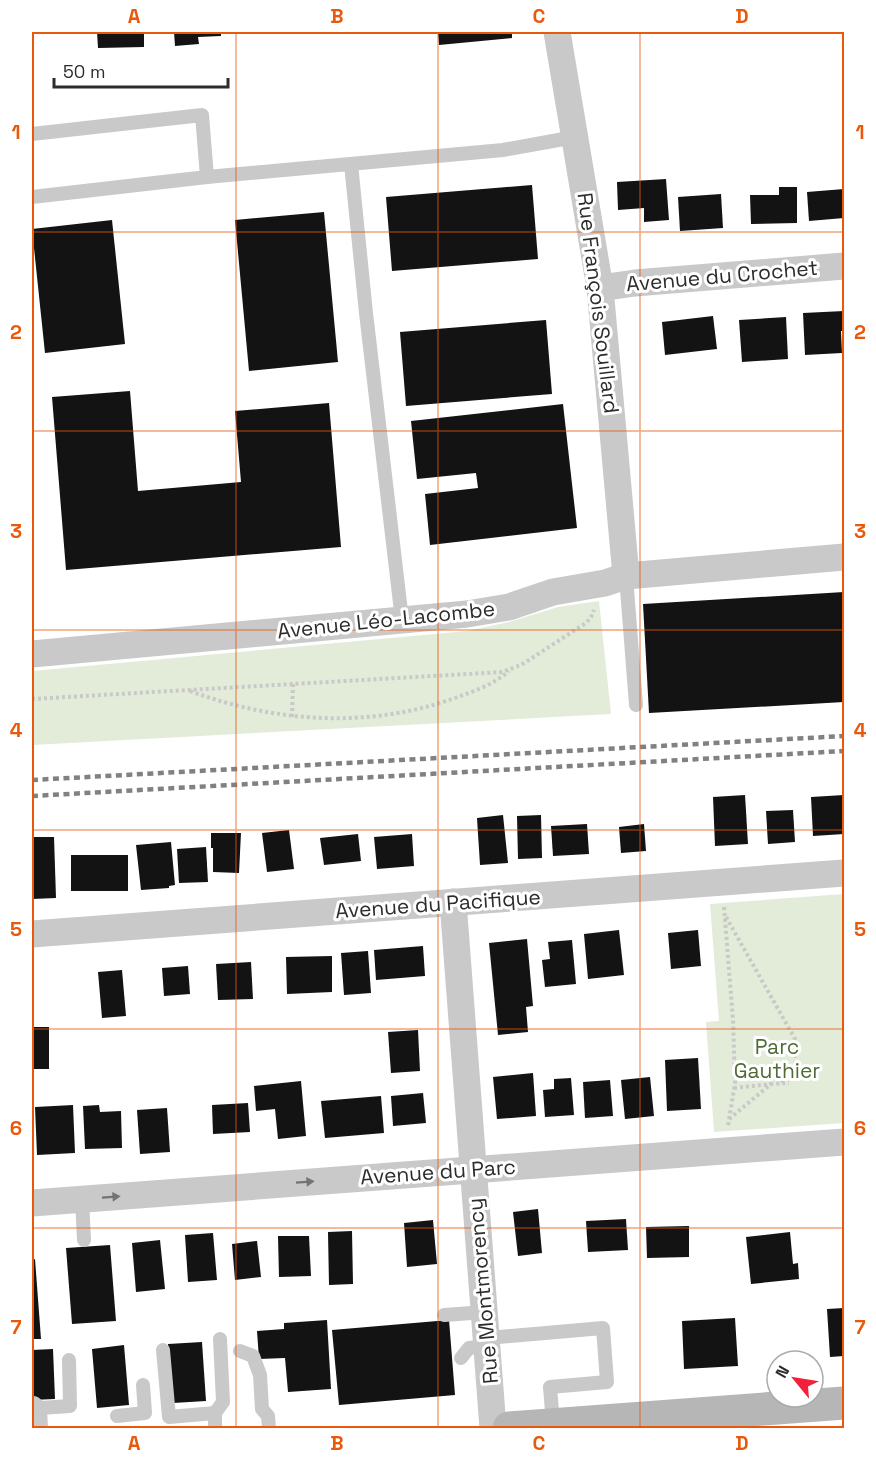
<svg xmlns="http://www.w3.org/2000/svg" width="876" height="1460" viewBox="0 0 876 1460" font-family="'Space Grotesk',sans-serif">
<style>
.green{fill:#e3ecd8}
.building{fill:#131313}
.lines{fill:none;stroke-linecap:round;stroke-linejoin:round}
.path{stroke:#c9c9c9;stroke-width:4;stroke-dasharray:3 3;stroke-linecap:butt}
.lane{stroke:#c9c9c9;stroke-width:14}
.street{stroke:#c9c9c9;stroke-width:27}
.secondary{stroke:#b6b6b6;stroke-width:33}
.rail{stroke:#818181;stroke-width:4.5;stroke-dasharray:6 4.5;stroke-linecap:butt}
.oneway{fill:#737373}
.grid{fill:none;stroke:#e8590c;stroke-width:1.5;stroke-opacity:0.55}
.labels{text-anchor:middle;stroke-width:6;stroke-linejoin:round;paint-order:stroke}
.street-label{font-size:21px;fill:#2c2c2c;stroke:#fff}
.park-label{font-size:21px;fill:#516b37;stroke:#fff}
.neatline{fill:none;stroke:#e8590c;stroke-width:2}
.grid-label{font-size:20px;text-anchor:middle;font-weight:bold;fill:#e8590c}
</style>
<rect width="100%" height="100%" fill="#fff"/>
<g class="green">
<polygon points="599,601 611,714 32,745 32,671 467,631 509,622 558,607"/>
<polygon points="844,894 844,1123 714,1132 706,1022 719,1021 710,904"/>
</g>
<g class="building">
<polygon points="97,32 144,32 144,47 98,48"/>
<polygon points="174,32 221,32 221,36 198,37 199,44 175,46"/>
<polygon points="438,32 512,32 512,38 439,45"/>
<polygon points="666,179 669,220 644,222 644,208 618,210 617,182"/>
<polygon points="532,185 538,259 392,271 386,197"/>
<polygon points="779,187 797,187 797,223 751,224 750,195 779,195"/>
<polygon points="844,189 844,218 809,221 807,192"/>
<polygon points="721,194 723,228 680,231 678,197"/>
<polygon points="324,212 338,362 249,371 235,220"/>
<polygon points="112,220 125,344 45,353 32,229"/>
<polygon points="844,311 844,331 841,331 842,353 805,355 803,313"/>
<polygon points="713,316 717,349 665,355 662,322"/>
<polygon points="786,317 788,359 742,362 739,320"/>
<polygon points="546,320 552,394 406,406 400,332"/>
<polygon points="130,391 138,491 241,482 235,411 329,403 341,547 66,570 52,397"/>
<polygon points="563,404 577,528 430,545 425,494 478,488 476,473 417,479 411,421"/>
<polygon points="844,592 844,702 649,713 643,604"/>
<polygon points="745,795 748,844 715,846 713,797"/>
<polygon points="844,795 844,834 813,836 811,797"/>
<polygon points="793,810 795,842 768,844 766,811"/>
<polygon points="503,815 508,863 480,865 477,818"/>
<polygon points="541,815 542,858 518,859 517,816"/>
<polygon points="587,824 589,854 553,856 551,826"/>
<polygon points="644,824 646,851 621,853 619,827"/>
<polygon points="289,830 294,869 267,872 262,833"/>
<polygon points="211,833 241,833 239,873 213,872 213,848 211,848"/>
<polygon points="358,834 361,861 324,865 320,838"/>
<polygon points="412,834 414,866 377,869 374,837"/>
<polygon points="32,837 54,837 56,898 32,899"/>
<polygon points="171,842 175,885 169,886 169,888 141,890 136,845"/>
<polygon points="206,847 208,882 179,883 177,849"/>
<rect x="71" y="855" width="57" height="36"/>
<polygon points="619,930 624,975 588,979 584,934"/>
<polygon points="698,930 701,966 671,969 668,933"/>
<polygon points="527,939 533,1006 526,1007 528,1032 498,1035 489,943"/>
<polygon points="572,940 576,984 545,987 542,960 550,959 548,942"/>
<polygon points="423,946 425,976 376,980 374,950"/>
<polygon points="368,951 371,993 344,995 341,953"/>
<polygon points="332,956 332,992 287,994 286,957"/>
<polygon points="251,962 253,999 218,1000 216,964"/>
<polygon points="188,966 190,994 164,996 162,968"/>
<polygon points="122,970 126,1016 102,1018 98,972"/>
<rect x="32" y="1027" width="17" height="42"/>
<polygon points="418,1030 420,1071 391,1073 388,1032"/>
<polygon points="698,1058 701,1109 667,1111 665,1060"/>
<polygon points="533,1073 536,1116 497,1119 493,1077"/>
<polygon points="650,1077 654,1116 625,1119 621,1080"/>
<polygon points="571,1078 574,1115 545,1117 543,1090 554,1089 554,1079"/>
<polygon points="610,1080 613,1116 585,1118 583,1082"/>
<polygon points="301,1081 306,1136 278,1139 275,1109 256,1111 254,1086"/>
<polygon points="423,1093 426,1123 393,1126 391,1096"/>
<polygon points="381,1096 384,1133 325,1138 321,1101"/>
<polygon points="248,1103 250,1132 213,1134 212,1105"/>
<polygon points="73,1105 75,1153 37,1155 35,1107"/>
<polygon points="99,1105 100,1112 121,1111 122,1148 85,1149 83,1106"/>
<polygon points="167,1108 170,1152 140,1154 137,1110"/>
<polygon points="538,1209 542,1253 518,1256 513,1212"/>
<polygon points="626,1219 628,1250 588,1252 586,1221"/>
<polygon points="433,1220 437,1264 407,1267 404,1223"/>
<polygon points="689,1226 689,1257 647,1258 646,1227"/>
<polygon points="352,1231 353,1284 329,1285 328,1232"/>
<polygon points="790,1232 793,1264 798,1263 799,1279 751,1284 746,1237"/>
<polygon points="213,1233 217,1280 188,1282 185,1235"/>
<polygon points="278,1236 309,1236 311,1276 279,1277"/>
<polygon points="160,1240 165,1289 136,1292 132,1243"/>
<polygon points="257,1241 261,1277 235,1280 232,1244"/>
<polygon points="110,1245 116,1321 72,1324 66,1248"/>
<polygon points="35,1259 41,1339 32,1339 32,1260"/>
<polygon points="844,1308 844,1356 830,1357 827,1309"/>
<polygon points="735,1318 738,1366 684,1369 682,1321"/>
<polygon points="327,1320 331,1389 288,1392 285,1358 259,1359 257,1331 284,1329 284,1323"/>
<polygon points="449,1320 455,1395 339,1405 332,1330"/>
<polygon points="202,1342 206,1401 173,1403 168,1344"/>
<polygon points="124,1345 129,1405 97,1408 92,1349"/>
<polygon points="53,1349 55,1399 32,1400 32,1350"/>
</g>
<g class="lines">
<g class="path">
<path d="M190,691C274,722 366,729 452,699C472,692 493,685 509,671"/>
<polyline points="32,699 502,672 521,665 586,623 591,617 594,610"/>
<polyline points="292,717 293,684"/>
<polyline points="724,907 733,1020 735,1083 728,1126"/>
<polyline points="726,917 795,1039 795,1067 779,1084"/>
<polyline points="734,1088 771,1084 770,1081"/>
<polyline points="729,1119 771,1084 789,1083"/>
</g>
<g class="lane">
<polyline points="32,134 202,115 207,177 32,197"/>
<polyline points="351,164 366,313 402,620"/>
<polyline points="207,177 503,150 575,137"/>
<polyline points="626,576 636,705"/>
<polyline points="82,1199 84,1240"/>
<polyline points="444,1315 485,1312"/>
<polyline points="487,1338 603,1328 607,1382 550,1387 553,1424"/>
<polyline points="163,1350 169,1417 215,1413 215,1428"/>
<polyline points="240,1351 253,1356 260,1375 262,1409 268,1416 269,1428"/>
<polyline points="461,1358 469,1348 487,1346"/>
<polyline points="34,1403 40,1408 41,1428"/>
<polyline points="40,1408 70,1406 69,1360"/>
<polyline points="215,1413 223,1402 220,1339"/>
<polyline points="117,1416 145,1413 143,1385"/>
</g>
<g class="street">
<polyline points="557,32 600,288 626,576"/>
<polyline points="600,288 635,283 844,266"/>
<polyline points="32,654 467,614 509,607 553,592 605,583 626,576 844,557"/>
<polyline points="453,902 493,1428"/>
<polyline points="32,934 844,873"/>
<polyline points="32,1203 844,1142"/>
</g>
<polyline class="secondary" points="509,1428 844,1403"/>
<g class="rail">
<polyline points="32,780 844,736"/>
<polyline points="32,796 844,751"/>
</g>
</g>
<defs><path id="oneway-solid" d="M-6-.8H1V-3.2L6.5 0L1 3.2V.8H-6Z" transform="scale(1.5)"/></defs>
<g class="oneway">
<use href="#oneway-solid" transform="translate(305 1182) rotate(-4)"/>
<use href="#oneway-solid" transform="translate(111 1197) rotate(-4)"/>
</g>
<path class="grid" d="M236,32V1428M438,32V1428M640,32V1428M32,232H844M32,431H844M32,630H844M32,830H844M32,1029H844M32,1228H844"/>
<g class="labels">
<g class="street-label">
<text transform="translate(722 276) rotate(-5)" y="7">Avenue du Crochet</text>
<text transform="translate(598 303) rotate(83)" y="7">Rue François Souillard</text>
<text transform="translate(386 620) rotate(-6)" y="7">Avenue Léo-Lacombe</text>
<text transform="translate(438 904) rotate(-4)" y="7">Avenue du Pacifique</text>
<text transform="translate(438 1172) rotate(-4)" y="7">Avenue du Parc</text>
<text transform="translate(483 1291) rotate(-95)" y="7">Rue Montmorency</text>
</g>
<g class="park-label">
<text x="777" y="1054">Parc<tspan x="777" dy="24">Gauthier</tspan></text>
</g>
</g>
<rect width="876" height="1460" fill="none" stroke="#ffffff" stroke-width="66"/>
<g transform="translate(795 1379) rotate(300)"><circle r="28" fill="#ffffff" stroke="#ababab" stroke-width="1.5"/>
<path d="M0-4.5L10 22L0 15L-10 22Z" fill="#f12139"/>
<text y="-9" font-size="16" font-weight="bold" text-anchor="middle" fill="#2c2c2c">N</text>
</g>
<path d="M54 78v9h174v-9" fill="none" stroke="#2c2c2c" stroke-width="3"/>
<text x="63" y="78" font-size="18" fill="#2c2c2c" stroke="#ffffff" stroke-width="4.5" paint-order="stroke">50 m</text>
<rect x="33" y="33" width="810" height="1394" class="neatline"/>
<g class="grid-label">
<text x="134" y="23">A</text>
<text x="337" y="23">B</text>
<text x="539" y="23">C</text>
<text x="742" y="23">D</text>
<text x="16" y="139">1</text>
<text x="860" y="139">1</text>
<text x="16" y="339">2</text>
<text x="860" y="339">2</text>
<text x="16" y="538">3</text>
<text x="860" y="538">3</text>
<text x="16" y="737">4</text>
<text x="860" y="737">4</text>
<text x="16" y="936">5</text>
<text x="860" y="936">5</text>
<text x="16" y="1135">6</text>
<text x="860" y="1135">6</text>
<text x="16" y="1334">7</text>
<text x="860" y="1334">7</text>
<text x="134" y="1450">A</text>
<text x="337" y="1450">B</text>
<text x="539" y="1450">C</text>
<text x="742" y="1450">D</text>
</g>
</svg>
